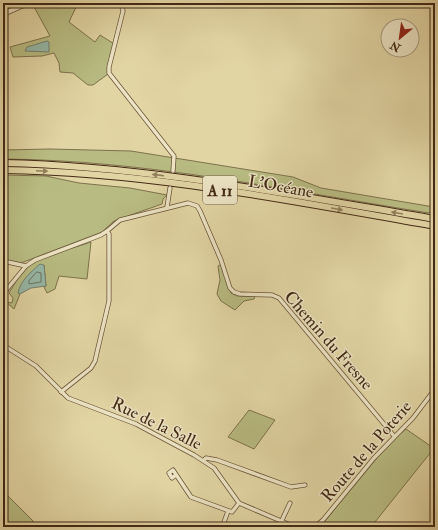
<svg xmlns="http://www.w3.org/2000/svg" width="438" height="530" viewBox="0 0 438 530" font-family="'IM FELL Double Pica',serif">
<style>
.green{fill:#b8bc82;stroke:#7e724c}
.water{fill:#95b8a8;stroke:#747f6d}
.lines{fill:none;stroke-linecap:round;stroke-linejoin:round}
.shore{stroke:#6c705e;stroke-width:1}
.minor-casing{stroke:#6b5439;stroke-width:5}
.tertiary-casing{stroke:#6b5439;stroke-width:6}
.motorway-casing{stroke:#432915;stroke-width:8}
.minor{stroke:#ece4c4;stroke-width:3.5}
.tertiary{stroke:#ece4c4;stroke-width:4.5}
.motorway{stroke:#e2d5a4;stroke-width:6}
.oneway{fill:#927f5c}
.labels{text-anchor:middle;stroke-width:3;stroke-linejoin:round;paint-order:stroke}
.shield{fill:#ece4c4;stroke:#76614a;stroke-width:1}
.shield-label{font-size:16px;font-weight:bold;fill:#432915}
.street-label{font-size:17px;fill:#432915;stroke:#ece4c4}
</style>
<rect width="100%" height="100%" fill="#e2d5a4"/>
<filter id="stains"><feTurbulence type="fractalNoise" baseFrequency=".005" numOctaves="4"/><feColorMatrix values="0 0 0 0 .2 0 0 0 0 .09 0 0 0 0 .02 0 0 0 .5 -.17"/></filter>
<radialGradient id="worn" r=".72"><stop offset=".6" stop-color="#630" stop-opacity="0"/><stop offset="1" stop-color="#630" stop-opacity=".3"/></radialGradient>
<g class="green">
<polygon points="38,3 78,3 69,22 95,42 100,35 116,45 108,74 93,85 88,85 73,73 60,72 59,63 54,53 42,56 13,57 10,47 50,36 33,5"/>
<path d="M50,149L131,151L293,177L321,188L434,207L429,213C288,191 147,160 3,159V150Z"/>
<polygon points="3,175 46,176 79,183 130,188 167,195 163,199 162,204 114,221 102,232 21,263 3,259"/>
<path d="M91,242L87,279L59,276L55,289L47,293L44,287L46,286L44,265L18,293L20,294L14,309L6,302L12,303L13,298L9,293C15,283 21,272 30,265C42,255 75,248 91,242Z"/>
<polygon points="221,264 231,293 237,296 255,296 254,299 244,301 235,310 221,301 217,294 220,280 218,266"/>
<polygon points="249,410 275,420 254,449 228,437"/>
<polygon points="406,429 432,447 431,452 371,527 320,527 391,441"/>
<polygon points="3,491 34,522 28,527 6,527 3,522"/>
</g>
<g class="water">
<polygon points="47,41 49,42 49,52 25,51 27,47"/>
<path d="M40,264L44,265L46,286L31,288L20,294L18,293C20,281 32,271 40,264Z"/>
</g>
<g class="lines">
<polygon class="shore" points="37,272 41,273 41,282 29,284 29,281"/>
<g class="minor-casing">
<g id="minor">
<polyline points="121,3 123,11 109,67 109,73 174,156 173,171"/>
<polyline points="433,200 435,176"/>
<polyline points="167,207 170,188"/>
<polyline points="3,261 26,266"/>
<polyline points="3,294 26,266 35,260 101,235 107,231"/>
<polyline points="3,345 36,366 68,398 136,424 194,455 214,468 239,503 295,527"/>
<polyline points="61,392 91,368 95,361 109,301 109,234 107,231 120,220 188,203 197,206 200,211 221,260 230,288 234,292 240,294 272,295 279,298 394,436"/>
<polyline points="204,460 206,458 217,460 291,487 305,485"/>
<polyline points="176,475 172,478 169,473 173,470 191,497 232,512 239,503"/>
<polyline points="282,520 290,503"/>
<polyline points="228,527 223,525 228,511"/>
<polyline points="315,527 323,520 374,458 413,418 435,389"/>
</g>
</g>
<g class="tertiary-casing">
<polyline id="tertiary" points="3,14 28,3"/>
</g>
<g class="motorway-casing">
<g id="motorway">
<path d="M3,163C148,166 292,195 435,219"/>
<path d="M3,170C149,172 292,201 435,226"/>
</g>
</g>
<use href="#minor" class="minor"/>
<use href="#tertiary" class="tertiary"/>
<use href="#motorway" class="motorway"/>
</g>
<defs><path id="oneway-solid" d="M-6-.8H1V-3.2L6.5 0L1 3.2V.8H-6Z"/></defs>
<g class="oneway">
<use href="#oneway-solid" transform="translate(42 171) rotate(3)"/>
<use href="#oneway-solid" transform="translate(158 175) rotate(-173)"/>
<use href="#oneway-solid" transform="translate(337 209) rotate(10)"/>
<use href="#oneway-solid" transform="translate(397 213) rotate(-170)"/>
</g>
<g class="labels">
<rect class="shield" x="203" y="176" width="34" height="28" rx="3"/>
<g class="shield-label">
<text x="220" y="196">A 11</text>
</g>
<g class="street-label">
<text transform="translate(281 186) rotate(10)" y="6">L’Océane</text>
<text transform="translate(329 340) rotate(49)" y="6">Chemin du Fresne</text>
<text transform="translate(157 423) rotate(26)" y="6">Rue de la Salle</text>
<text transform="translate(366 451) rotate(-49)" y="6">Route de la Poterie</text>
</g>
</g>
<rect width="438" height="530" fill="none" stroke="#e2d5a4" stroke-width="16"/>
<rect x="4" y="4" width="430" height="522" fill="none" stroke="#432915" stroke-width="2"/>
<rect x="8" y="8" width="422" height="514" fill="none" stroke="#432915"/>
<g transform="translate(400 38) rotate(209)"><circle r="19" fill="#ece4c4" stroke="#a8997e"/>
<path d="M0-3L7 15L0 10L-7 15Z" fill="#8f2418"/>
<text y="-6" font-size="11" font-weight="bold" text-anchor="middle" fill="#432915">N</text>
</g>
<rect width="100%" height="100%" filter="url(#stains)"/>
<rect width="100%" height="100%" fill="url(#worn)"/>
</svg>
